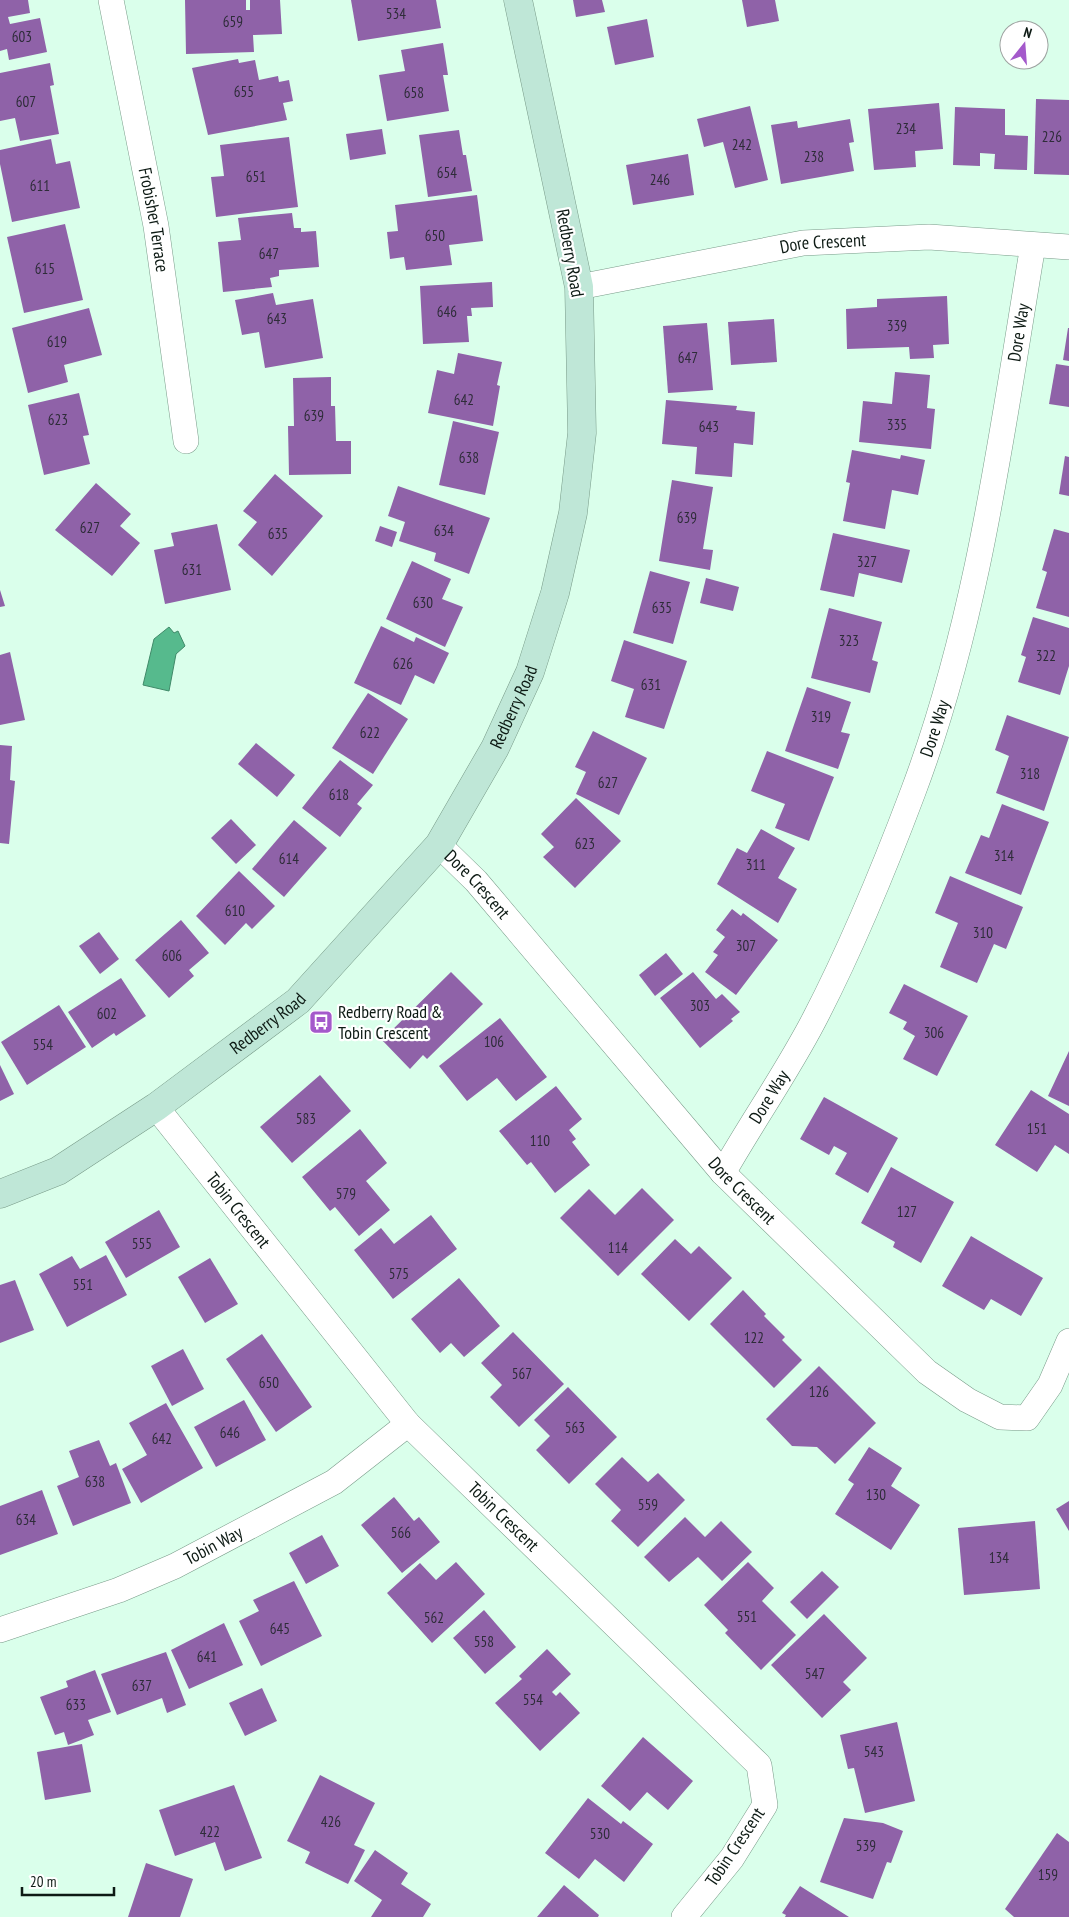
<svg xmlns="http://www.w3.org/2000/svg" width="1069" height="1917" viewBox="0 0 1069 1917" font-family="'PT Sans Narrow',sans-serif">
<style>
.water{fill:#56ba8d;stroke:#408a69}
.building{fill:#8f62a8}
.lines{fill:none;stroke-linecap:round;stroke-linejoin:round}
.street-casing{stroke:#799b89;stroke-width:26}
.secondary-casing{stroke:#799b89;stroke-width:29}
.street{stroke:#fff;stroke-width:25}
.secondary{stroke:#bfe7d7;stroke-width:28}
.labels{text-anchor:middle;stroke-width:4.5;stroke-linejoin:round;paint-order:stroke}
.number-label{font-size:15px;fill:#2e2c39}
.street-label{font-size:18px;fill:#0d1a14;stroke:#fff}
.poi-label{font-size:18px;fill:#0d1a14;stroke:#fff;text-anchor:start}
</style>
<rect width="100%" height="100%" fill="#daffeb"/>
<polygon class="water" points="169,627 174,633 178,631 185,646 176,654 169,691 143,685 154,639"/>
<g class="building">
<polygon points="0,0 28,0 30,13 8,17 10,24 40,18 47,52 9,60 7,49 0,51"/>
<polygon points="185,0 246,0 246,10 250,10 250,0 280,0 282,34 253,35 254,52 186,54"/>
<polygon points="351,0 436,0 441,28 358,41"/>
<polygon points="573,0 602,0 605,12 576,17"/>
<polygon points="742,0 775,0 779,21 747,27"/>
<polygon points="647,19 654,57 615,65 607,27"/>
<polygon points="443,43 448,75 443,75 449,111 387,121 379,75 405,71 401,50"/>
<polygon points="238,59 239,63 255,60 259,80 278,76 279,82 289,80 293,101 283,103 287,120 208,135 192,68"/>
<polygon points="50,63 54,85 50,86 59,134 20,141 15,118 0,121 0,73"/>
<polygon points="1036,99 1069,100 1069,175 1034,174"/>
<polygon points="939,103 943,149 915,151 916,167 874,170 868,109"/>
<polygon points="750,106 768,180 735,188 723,142 704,147 697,119"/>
<polygon points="955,107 1005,109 1005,135 1028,136 1027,170 994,169 995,154 980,153 980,166 953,165"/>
<polygon points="850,119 854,142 849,143 854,171 781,184 771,125 797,121 798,128"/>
<polygon points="382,129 386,154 350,160 346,134"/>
<polygon points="459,130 463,155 466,155 472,191 428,197 419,135"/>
<polygon points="289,137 298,207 216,217 211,177 224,176 220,145"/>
<polygon points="51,139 56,164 70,161 80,208 12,222 0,164 0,150"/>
<polygon points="688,154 694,195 633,205 626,165"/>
<polygon points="477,195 483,241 449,245 452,265 406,270 404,257 390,259 387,232 398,231 395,205"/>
<polygon points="292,213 294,228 301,228 301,232 316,231 319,267 279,270 279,276 270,278 272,287 223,292 218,242 241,240 238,218"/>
<polygon points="65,224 83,300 24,313 7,237"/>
<polygon points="492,282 493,307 471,308 472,316 467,316 469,342 423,344 420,286"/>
<polygon points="273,293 276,305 313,299 323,358 265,368 259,332 242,335 235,300"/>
<polygon points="947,296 949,344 933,345 934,358 910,359 909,347 847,349 846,309 877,307 877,299"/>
<polygon points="89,308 102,355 64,365 68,382 28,393 12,328"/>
<polygon points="774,319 777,362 731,365 728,322"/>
<polygon points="707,323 713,390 668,393 663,326"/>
<polygon points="1068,328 1069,328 1069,361 1063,360"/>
<polygon points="458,353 502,362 497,385 500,386 493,426 428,413 437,370 454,374"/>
<polygon points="1056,364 1069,366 1069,407 1049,404"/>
<polygon points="895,372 930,375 927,408 935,409 931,449 859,442 863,401 892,404"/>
<polygon points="331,377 331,406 335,406 336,441 351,441 351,474 289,475 288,426 294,426 293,378"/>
<polygon points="79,393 89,435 83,436 90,464 44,475 28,405"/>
<polygon points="666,400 737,406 736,410 755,412 753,445 734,443 732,477 695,474 697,447 662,444"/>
<polygon points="453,421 499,432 485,495 439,485"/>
<polygon points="852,450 900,459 901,455 925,460 918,495 892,490 885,529 843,521 850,483 846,482"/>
<polygon points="1065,456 1069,457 1069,496 1059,494"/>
<polygon points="275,474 323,516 272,576 238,545 257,522 243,511"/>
<polygon points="672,480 713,487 703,549 713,550 710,570 659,561"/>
<polygon points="96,483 131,514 120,526 140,543 112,576 55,530"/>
<polygon points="398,486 490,518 469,574 434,561 436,553 399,541 405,522 388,516"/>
<polygon points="217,524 231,590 165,604 154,550 174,546 171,533"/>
<polygon points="380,526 397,532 392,547 375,541"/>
<polygon points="1054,529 1069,533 1069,617 1036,608 1047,572 1042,570"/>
<polygon points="833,533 910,550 902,583 859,573 854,597 820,590"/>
<polygon points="412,561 451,579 442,599 463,607 445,647 386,619"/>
<polygon points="650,571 690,582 673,644 633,633"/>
<polygon points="706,578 739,587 733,611 700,603"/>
<polygon points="0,590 5,606 0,607"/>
<polygon points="829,608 882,622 872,660 878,662 870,693 811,678"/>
<polygon points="1033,617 1069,628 1069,666 1060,695 1018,682 1026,657 1021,655"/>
<polygon points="381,626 414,642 416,637 449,653 434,684 415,675 401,705 354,683"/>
<polygon points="624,640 687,661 664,729 625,717 634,689 611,681"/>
<polygon points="10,652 25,720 0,725 0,655"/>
<polygon points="807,687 851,702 841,732 850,734 838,769 785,751"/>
<polygon points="368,693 408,719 373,774 332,748"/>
<polygon points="1007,715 1069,737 1044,811 996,793 1009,756 995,750"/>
<polygon points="593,731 647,758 619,815 576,794 586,772 575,767"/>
<polygon points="256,743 295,775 277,797 238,764"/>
<polygon points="0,745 12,746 10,780 15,781 9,844 0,843"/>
<polygon points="767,751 834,777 809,841 775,828 785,804 751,791"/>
<polygon points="340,760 373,785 357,804 362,808 340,837 302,808"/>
<polygon points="576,798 621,841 575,888 543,857 554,847 541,834"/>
<polygon points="1002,804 1049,822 1021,895 965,873 981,835 989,838"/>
<polygon points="231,819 256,845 236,864 211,838"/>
<polygon points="294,820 327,848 284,897 252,869"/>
<polygon points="761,829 795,848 778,878 797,889 778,923 717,884 737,848 747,853"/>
<polygon points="239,871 275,906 252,929 246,923 225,945 196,916"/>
<polygon points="950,876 1023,907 1006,949 994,944 977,983 940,967 958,923 935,913"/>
<polygon points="732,909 741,916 743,913 778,940 736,995 705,972 718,955 713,952 725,937 716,930"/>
<polygon points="181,920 209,953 189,970 194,976 169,998 135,960"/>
<polygon points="99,932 119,959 100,974 79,946"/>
<polygon points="666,953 683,974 655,996 639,975"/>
<polygon points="451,972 483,1004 427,1059 423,1055 410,1069 382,1040"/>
<polygon points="693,972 716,999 722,994 740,1012 731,1019 733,1021 700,1048 660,998"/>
<polygon points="121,978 146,1016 116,1036 114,1033 92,1048 68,1012"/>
<polygon points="904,984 968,1016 937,1076 903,1059 915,1036 903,1029 907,1022 889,1013"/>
<polygon points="59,1005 86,1047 27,1085 1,1042"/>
<polygon points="500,1018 547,1077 516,1101 497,1078 467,1101 439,1066"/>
<polygon points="1069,1051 1069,1106 1048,1096"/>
<polygon points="0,1065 14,1094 0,1101"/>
<polygon points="320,1075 351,1111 292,1163 260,1127"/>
<polygon points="556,1086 582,1119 569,1130 576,1139 572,1142 590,1165 555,1193 531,1162 527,1165 499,1131"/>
<polygon points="1031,1090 1069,1114 1069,1154 1055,1145 1037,1172 995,1145"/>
<polygon points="824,1097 898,1138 868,1193 835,1174 847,1153 834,1146 829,1155 800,1139"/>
<polygon points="360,1129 387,1163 366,1181 390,1210 359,1236 335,1207 330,1211 302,1177"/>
<polygon points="891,1167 954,1202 921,1263 893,1247 895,1242 861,1223"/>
<polygon points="642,1188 674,1220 618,1276 560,1218 589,1189 615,1215"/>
<polygon points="159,1210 180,1247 126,1278 105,1242"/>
<polygon points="431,1215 457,1249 393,1299 354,1250 381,1228 394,1244"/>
<polygon points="971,1236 1043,1278 1021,1316 991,1299 984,1310 942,1286"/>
<polygon points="675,1239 691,1254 699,1246 732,1278 689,1321 641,1274"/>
<polygon points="106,1255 127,1295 67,1327 39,1274 72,1256 80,1269"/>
<polygon points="210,1258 238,1304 205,1323 178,1277"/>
<polygon points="459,1278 500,1326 464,1357 451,1343 440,1353 411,1319"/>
<polygon points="15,1280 34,1330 0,1343 0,1285"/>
<polygon points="743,1290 766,1314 764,1316 785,1337 782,1340 802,1360 774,1388 710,1324"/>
<polygon points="513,1332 564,1384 519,1427 490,1397 502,1385 481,1363"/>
<polygon points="262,1334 312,1407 276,1432 226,1359"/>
<polygon points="183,1349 204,1389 172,1406 151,1366"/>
<polygon points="819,1366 876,1423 835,1464 817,1447 792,1446 766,1419"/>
<polygon points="568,1387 617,1437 569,1484 536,1450 550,1436 534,1420"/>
<polygon points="244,1400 266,1440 216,1467 194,1427"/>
<polygon points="166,1403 203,1468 141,1503 122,1469 147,1455 129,1423"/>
<polygon points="99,1440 110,1466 116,1463 131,1503 73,1526 57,1486 79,1477 69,1451"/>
<polygon points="869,1447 902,1468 891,1486 920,1505 891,1550 835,1514 854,1484 848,1480"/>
<polygon points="622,1457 648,1482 658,1473 685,1500 638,1547 611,1521 621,1510 595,1484"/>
<polygon points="42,1490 58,1534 0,1555 0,1506"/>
<polygon points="394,1497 414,1521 419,1517 440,1542 402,1573 361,1525"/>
<polygon points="1069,1501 1069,1531 1056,1509"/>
<polygon points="685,1517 705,1537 721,1521 752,1552 722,1581 698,1557 669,1582 644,1557"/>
<polygon points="1035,1521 1040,1589 964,1595 958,1528"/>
<polygon points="322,1535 339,1566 306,1584 289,1553"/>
<polygon points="456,1562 485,1594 432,1643 387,1593 420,1563 436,1580"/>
<polygon points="748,1562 774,1588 762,1601 796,1635 761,1670 725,1633 728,1630 704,1605"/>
<polygon points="822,1571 839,1587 807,1619 790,1602"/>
<polygon points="294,1581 322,1636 261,1666 239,1621 259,1611 253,1600"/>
<polygon points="484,1610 516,1647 485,1674 453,1638"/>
<polygon points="824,1614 867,1658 843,1682 851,1690 822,1718 771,1665"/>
<polygon points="224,1623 243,1665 189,1689 171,1650"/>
<polygon points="547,1649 571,1674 552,1692 556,1696 560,1692 580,1713 540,1751 495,1703 522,1679 519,1676"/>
<polygon points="166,1652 186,1705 167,1713 162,1698 117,1715 101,1674"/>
<polygon points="95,1670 111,1712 88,1720 94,1735 68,1745 64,1732 55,1735 40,1697 68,1687 66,1681"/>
<polygon points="262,1688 277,1721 245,1736 229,1703"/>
<polygon points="897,1722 915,1801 865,1813 854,1768 848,1769 840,1735"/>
<polygon points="643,1737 693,1781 668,1810 647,1792 630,1811 601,1786"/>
<polygon points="82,1744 91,1792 45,1800 37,1752"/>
<polygon points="320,1775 375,1803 354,1845 365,1850 348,1884 305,1863 310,1852 287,1841"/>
<polygon points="234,1785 262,1858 225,1871 215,1842 175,1856 159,1810"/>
<polygon points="588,1798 621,1824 623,1821 653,1844 624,1882 595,1859 579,1879 545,1853"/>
<polygon points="844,1818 883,1823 903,1831 891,1863 887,1862 873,1899 820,1882"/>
<polygon points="1057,1833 1069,1842 1069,1917 1014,1917 1005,1909"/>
<polygon points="375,1850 408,1873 401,1884 431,1904 423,1917 371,1917 382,1900 354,1881"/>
<polygon points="146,1863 193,1879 180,1917 128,1917"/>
<polygon points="564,1885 599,1915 598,1917 537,1917"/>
<polygon points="800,1886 849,1917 785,1917 786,1915 782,1913"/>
</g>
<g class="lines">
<g class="street-casing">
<g id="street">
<path id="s1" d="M111,0L156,226L186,441"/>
<path id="s2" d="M579,287L803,243L929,237L1069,247"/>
<path id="s3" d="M439,845L476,881L723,1173L927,1372L967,1400L1000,1417L1027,1418L1050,1385L1069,1341"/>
<path id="s4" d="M156,1107L408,1424L759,1765L765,1805L732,1858L684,1917"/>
<path id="s5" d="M723,1173C752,1122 787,1072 814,1020C852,947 884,869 913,792C979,617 1002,429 1033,245"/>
<path id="s6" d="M0,1630L119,1590L175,1566L334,1482L408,1424"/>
</g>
</g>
<g class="secondary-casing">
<g id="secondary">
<path id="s7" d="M0,1194L58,1171L156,1107L298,1001L439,845L495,748L530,672L555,593L573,513L582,433L579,287L518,0"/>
</g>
</g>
<use href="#street" class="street"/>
<use href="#secondary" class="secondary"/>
</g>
<defs>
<g id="bus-square" transform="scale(1.25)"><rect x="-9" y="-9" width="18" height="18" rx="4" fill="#a459cb" stroke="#fff"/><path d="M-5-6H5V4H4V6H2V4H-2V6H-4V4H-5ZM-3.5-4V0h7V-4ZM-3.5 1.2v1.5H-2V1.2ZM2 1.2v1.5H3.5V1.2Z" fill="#fff"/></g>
</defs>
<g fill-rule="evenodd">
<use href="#bus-square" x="321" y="1022"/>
</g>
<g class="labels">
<g class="number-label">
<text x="396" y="19">534</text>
<text x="233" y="27">659</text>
<text x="22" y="42">603</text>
<text x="244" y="97">655</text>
<text x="414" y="98">658</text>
<text x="26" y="107">607</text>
<text x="906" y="134">234</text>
<text x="1052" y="142">226</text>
<text x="742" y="150">242</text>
<text x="814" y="162">238</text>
<text x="447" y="178">654</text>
<text x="256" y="182">651</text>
<text x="660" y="185">246</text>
<text x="40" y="191">611</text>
<text x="435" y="241">650</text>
<text x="269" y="259">647</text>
<text x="45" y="274">615</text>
<text x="447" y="317">646</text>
<text x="277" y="324">643</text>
<text x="897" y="331">339</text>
<text x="57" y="347">619</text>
<text x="688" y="363">647</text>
<text x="464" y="405">642</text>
<text x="314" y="421">639</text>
<text x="58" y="425">623</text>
<text x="897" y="430">335</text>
<text x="709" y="432">643</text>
<text x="469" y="463">638</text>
<text x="687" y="523">639</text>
<text x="90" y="533">627</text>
<text x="444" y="536">634</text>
<text x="278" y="539">635</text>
<text x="867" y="567">327</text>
<text x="192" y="575">631</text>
<text x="423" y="608">630</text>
<text x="662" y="613">635</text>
<text x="849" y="646">323</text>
<text x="1046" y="661">322</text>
<text x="403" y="669">626</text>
<text x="651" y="690">631</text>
<text x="821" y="722">319</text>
<text x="370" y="738">622</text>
<text x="1030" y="779">318</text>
<text x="608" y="788">627</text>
<text x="339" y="800">618</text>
<text x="585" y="849">623</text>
<text x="1004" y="861">314</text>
<text x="289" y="864">614</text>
<text x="756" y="870">311</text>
<text x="235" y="916">610</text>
<text x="983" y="938">310</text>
<text x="746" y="951">307</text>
<text x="172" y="961">606</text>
<text x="700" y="1011">303</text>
<text x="107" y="1019">602</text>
<text x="934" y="1038">306</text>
<text x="494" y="1047">106</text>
<text x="43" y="1050">554</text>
<text x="306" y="1124">583</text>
<text x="1037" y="1134">151</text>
<text x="540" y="1146">110</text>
<text x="346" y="1199">579</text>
<text x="907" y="1217">127</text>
<text x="142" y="1249">555</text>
<text x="618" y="1253">114</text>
<text x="399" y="1279">575</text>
<text x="83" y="1290">551</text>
<text x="754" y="1343">122</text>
<text x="522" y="1379">567</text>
<text x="269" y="1388">650</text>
<text x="819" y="1397">126</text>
<text x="575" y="1433">563</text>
<text x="230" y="1438">646</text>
<text x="162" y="1444">642</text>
<text x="95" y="1487">638</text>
<text x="876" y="1500">130</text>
<text x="648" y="1510">559</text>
<text x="26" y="1525">634</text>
<text x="401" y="1538">566</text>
<text x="999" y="1563">134</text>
<text x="747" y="1622">551</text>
<text x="434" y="1623">562</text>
<text x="280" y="1634">645</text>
<text x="484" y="1647">558</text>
<text x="207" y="1662">641</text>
<text x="815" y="1679">547</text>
<text x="142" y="1691">637</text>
<text x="533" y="1705">554</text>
<text x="76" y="1710">633</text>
<text x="874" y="1757">543</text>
<text x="331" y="1827">426</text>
<text x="210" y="1837">422</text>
<text x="600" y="1839">530</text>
<text x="866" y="1851">539</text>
<text x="1048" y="1880">159</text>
</g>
<g class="street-label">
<text dy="6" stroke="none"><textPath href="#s1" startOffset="224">Frobisher Terrace</textPath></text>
<text dy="6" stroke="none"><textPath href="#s2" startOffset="248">Dore Crescent</textPath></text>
<text transform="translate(570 253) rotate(80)" y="6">Redberry Road</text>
<text dy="6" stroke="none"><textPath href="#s5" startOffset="899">Dore Way</textPath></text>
<text dy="6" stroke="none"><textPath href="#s7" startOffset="724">Redberry Road</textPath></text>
<text dy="6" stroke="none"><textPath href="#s5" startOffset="494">Dore Way</textPath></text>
<text dy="6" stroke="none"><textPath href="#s3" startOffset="55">Dore Crescent</textPath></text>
<text dy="6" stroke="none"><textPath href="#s7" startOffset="319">Redberry Road</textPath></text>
<text dy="6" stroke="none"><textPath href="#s5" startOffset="89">Dore Way</textPath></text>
<text dy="6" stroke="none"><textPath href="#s3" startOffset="460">Dore Crescent</textPath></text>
<text dy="6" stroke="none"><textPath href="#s4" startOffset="132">Tobin Crescent</textPath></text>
<text dy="6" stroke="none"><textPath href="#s4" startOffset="538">Tobin Crescent</textPath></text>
<text dy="6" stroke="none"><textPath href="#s6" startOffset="230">Tobin Way</textPath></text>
<text transform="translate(735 1847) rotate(-56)" y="6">Tobin Crescent</text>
</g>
<g class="poi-label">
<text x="338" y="1018">Redberry Road &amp;<tspan x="338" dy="21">Tobin Crescent</tspan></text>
</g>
</g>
<g transform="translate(1024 45) rotate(17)"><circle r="24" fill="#ffffff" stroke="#9ea3a1"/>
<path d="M0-4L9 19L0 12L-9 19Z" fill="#a459cb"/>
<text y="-8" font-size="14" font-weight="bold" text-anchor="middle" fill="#0d1a14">N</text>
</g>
<path d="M22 1887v8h92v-8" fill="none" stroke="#0d1a14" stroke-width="2.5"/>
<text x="30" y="1887" font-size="15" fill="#0d1a14" stroke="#ffffff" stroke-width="4" paint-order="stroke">20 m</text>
</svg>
